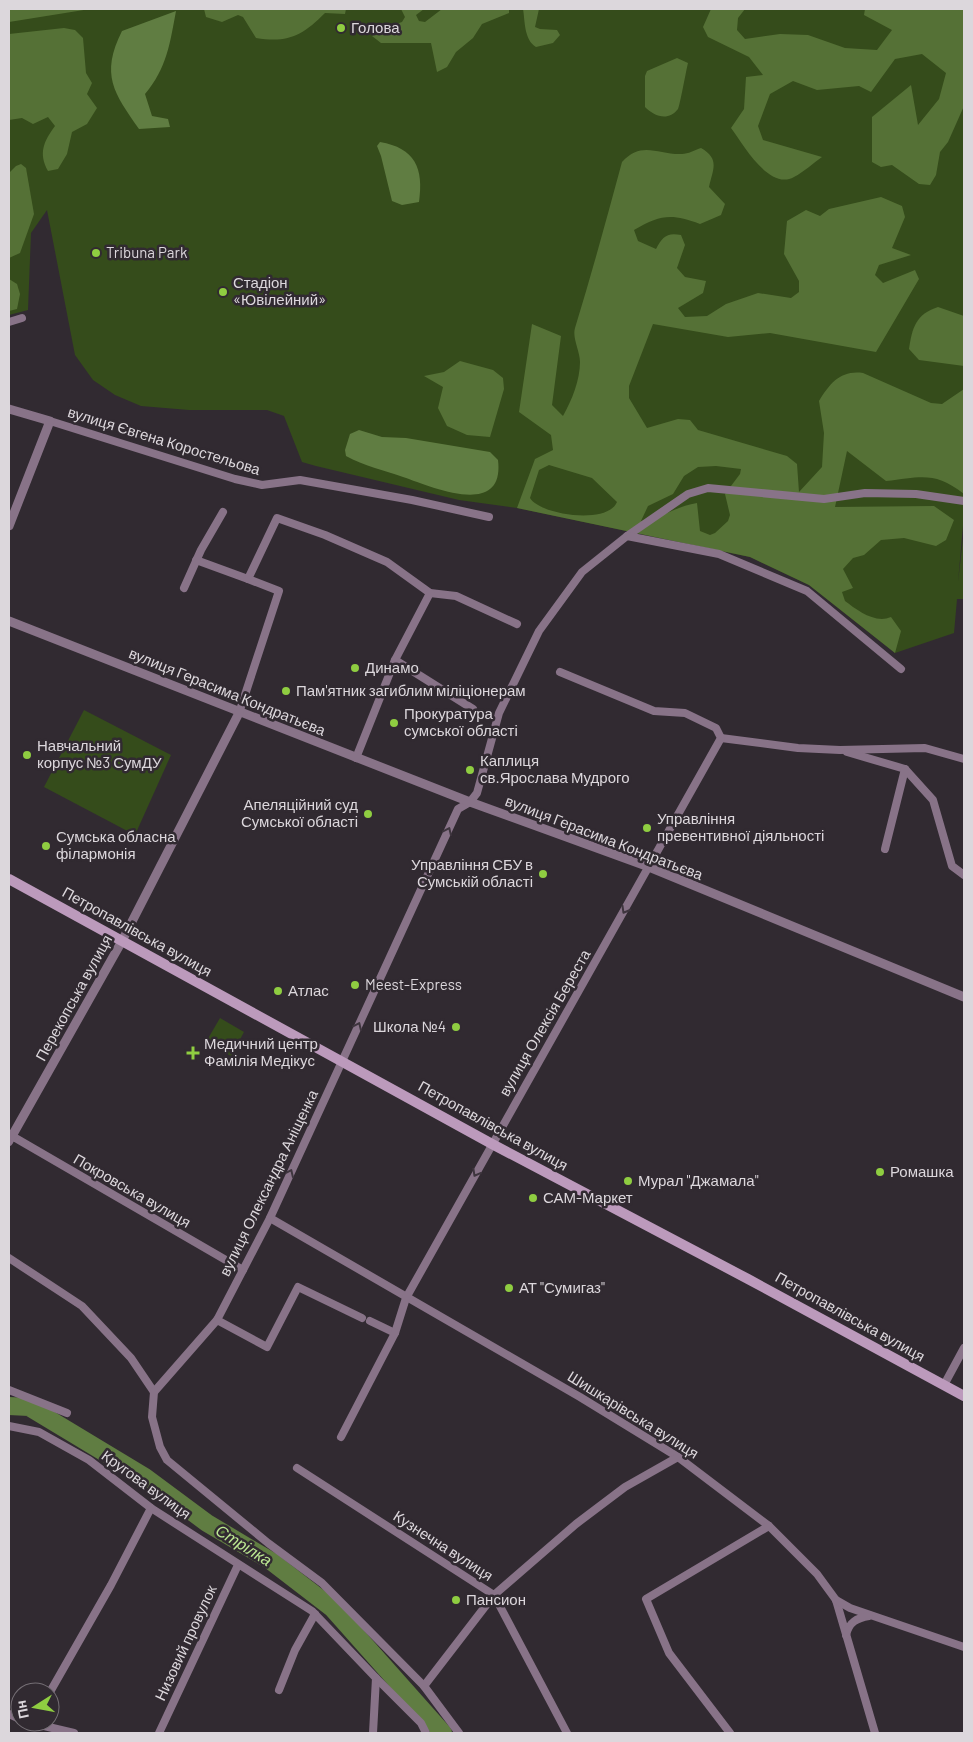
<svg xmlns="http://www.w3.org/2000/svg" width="973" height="1742" viewBox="0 0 973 1742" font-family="Barlow,sans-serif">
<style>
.green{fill:#354c1b}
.forest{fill:#557136;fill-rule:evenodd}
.water{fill:#607d42}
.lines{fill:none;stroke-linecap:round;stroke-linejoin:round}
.river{stroke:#607d42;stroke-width:18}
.minor{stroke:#887388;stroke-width:8}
.tertiary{stroke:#887388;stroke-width:9}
.secondary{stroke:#bc9abc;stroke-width:10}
.oneway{stroke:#3e353e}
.poi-dot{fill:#8fcd41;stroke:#312a31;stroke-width:2}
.labels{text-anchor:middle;stroke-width:5;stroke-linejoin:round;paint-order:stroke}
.poi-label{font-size:15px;fill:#dcd7dc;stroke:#312a31;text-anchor:start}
.street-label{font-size:15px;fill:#dcd7dc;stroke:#312a31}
.water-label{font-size:16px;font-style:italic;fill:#bde993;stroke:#312a31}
</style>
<rect width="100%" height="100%" fill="#312a31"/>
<g class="green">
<polygon points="9,9 964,9 964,515 958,582 964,530 964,599 957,599 954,633 895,653 809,585 750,557 517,508 459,500 316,466 302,462 284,416 267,410 189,410 141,406 115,395 93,380 75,355 47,210 31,233 28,310 9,315"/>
<polygon points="84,710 171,755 135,835 44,787"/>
<polygon points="220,1018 244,1032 231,1056 206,1042"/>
</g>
<g class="forest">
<polygon points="9,9 90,9 9,22"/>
<path d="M204,9H346L345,14L325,13C302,36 288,43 256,38L243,17L238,15L222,22L206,17Z"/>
<polygon points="401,9 424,9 416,15 419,21 425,22 442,9 509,9 509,13 482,24 473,38 456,52 447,67 437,72 431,43 381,43 372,36 381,29 402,22 405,17"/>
<path d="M523,9H539L535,27L540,29L557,30L560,35L553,43L536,47C524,40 525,21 523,9Z"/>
<path d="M711,9H745L738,18L737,30L745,39L780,34L808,35L845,48L877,50L892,30L864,15L865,9H964V106L948,142L940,152L936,175L930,185L919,184L892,165L881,167L872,162V117L911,85L918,125L939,99L946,73L922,54L895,59L871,92L859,86L817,90L793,81L770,94L758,126L763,140L822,157C813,163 804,172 794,177C769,191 743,144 731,128L744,109L746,77L763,75L749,57L708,37L703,27Z"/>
<path d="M64,28L75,30L83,38L86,73L92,83L87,94L97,108L87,124L72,132L67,154L58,169L48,171C38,153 44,141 55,126L48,117L33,124L22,118L9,120V34Z"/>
<path d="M677,58L688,63C686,71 680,105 678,109C668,122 654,116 645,107V76L647,71Z"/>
<path d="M701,148C720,159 713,169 709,187L725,204L721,215L700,224C671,213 660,215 634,230L638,241L656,249C662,237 667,232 681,235L685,245L677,268L685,277L706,281L703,293L678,308L685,317L707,316L726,304L758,293L791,298L799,292V281L784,254L787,221L806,210L820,216L829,209L881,197L902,206L905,217L892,248L911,255L879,265L875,275L883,283L915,270L919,279L876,352L770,333L728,337L653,324L629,386V398L647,428L678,419L690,420L698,430L787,456L797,464L799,492L822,467L824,433L819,401C830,383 841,370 863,373L931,403L942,404L964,389V494C935,471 921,477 886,481L847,451L835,507L934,506L954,520L946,540L936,546L904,538L881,540L864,555L853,558L843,569L853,588L842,592L845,601C857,610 875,624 891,617L901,631L895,653L809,585L750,557L517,508L535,459L553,450L551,435L519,412L532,324L561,336L552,405L563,416C572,400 580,380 580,362C580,351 572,338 575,328C592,273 607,217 622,162C642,140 658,155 682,154C688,154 695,150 701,148ZM549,465L592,478L617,502C608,525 540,515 530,498L539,470ZM716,466L741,469L740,474L725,494L730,515L728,521L715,533L710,535L700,531L697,503C677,506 662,518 641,521L648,506L673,494L684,476L698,467Z"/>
<polygon points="21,164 26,168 34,214 20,253 9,258 9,173 16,166"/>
<polygon points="9,279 17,284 20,294 17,309 9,311"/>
<path d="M938,307L964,316V366L919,360L909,349C912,328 916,314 938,307Z"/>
<polygon points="460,361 493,370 503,378 504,389 490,437 467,435 447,426 438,408 443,387 424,376 444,372"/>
</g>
<g class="water">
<path d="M176,11C170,43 167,68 145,94L152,116L168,119L170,127L139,129C114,93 100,75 122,31Z"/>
<path d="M380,142C415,148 424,168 419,202L402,205L392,201L381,156L377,146Z"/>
<path d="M359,430L382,437L406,438L490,452L498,460C505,519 432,487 403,477C384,470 364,466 346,456L345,450L350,434Z"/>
</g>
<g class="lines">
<polyline class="river" points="9,1406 29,1407 145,1477 207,1523 271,1561 332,1608 443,1733"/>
<g class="minor">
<polyline points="9,322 22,318"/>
<polyline points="50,421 235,479 262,485 300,480 412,500 489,517"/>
<polyline points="627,536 688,494 708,488 824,499 865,493 916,494 964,501"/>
<polyline points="196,560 248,579"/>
<polyline points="184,588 201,550 223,512"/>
<polyline points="395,660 473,709"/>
<polyline points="239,713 279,591 248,579 277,518 325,535 387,562 430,593 456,596 517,624"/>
<polyline points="721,738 798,748 840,750 925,748 964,759"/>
<polyline points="847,752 905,769 933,800 952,866 964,875"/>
<polyline points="356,758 395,660 430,593"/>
<polyline points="885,849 905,769"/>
<polyline points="9,1142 12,1136 243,1270"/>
<polyline points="270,1218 580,1397 678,1457 769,1526 817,1574 836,1600 875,1733"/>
<polyline points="9,1258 82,1306 131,1358 154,1392"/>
<polyline points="217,1320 267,1347 298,1287 362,1318"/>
<polyline points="370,1321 395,1333"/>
<polyline points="944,1385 964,1348"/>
<polyline points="9,1390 67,1413"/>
<polyline points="9,1426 39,1432 89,1460 151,1508 312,1611 376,1678 373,1733"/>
<polyline points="341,1437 395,1333 406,1298 721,738 716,728 685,713 654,711 560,672"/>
<polyline points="297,1468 494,1595 567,1733"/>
<polyline points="836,1600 850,1608 964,1647"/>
<path d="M846,1635C849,1622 857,1618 869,1616"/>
<polyline points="376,1678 421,1723 426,1733"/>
<polyline points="424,1686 494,1595 576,1524 625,1487 678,1457"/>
<polyline points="279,1690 295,1650 315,1614"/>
<polyline points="50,1692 111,1585 151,1508"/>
<polyline points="9,1714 20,1719"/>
<polyline points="27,1722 74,1733"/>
<polyline points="159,1733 238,1565"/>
<polyline points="459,1733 424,1686 322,1583 268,1543 167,1460 160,1447 152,1417 154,1392 217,1320 270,1218 458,809 470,802 477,793 499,713 539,631 582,572 627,536 719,554 807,591 901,669"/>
<polyline points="730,1733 669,1653 646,1599 769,1526"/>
</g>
<g class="tertiary">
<polyline points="9,409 50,421 9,526"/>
<polyline points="9,621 470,802 649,867 964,997"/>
<polyline points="9,1135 12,1136 122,941 239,713"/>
</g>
<polyline class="secondary" points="9,879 492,1144 748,1279 964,1396"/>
</g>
<defs><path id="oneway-chevron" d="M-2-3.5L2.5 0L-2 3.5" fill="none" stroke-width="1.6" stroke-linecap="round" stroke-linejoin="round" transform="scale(1.25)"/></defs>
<g class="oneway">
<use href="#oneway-chevron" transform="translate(448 831) rotate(-65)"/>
<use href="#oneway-chevron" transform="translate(625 910) rotate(120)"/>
<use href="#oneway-chevron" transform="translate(358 1026) rotate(-65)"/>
<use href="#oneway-chevron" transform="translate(290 1173) rotate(-65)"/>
<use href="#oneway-chevron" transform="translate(476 1173) rotate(119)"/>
</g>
<g class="poi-dot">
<circle cx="341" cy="28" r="5"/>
<circle cx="96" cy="253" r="5"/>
<circle cx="223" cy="292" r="5"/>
<circle cx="355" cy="668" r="5"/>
<circle cx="286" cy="691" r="5"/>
<circle cx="394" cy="723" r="5"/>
<circle cx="27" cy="755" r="5"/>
<circle cx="470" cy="770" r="5"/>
<circle cx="368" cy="814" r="5"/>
<circle cx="647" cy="828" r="5"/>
<circle cx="46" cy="846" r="5"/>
<circle cx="543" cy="874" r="5"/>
<circle cx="355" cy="985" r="5"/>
<circle cx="278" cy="991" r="5"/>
<circle cx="456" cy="1027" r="5"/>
<path d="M190.5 1045.5h5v5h5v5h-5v5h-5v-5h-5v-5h5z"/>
<circle cx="880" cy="1172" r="5"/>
<circle cx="628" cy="1181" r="5"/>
<circle cx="533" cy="1198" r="5"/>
<circle cx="509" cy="1288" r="5"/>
<circle cx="456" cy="1600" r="5"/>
</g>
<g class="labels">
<g class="poi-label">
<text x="351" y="33">Голова</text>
<text x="106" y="258">Tribuna Park</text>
<text x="233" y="288">Стадіон<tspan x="233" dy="17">«Ювілейний»</tspan></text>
<text x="365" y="673">Динамо</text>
<text x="296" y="696">Пам'ятник загиблим міліціонерам</text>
<text x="404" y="719">Прокуратура<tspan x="404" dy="17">сумської області</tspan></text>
<text x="37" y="751">Навчальний<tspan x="37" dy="17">корпус №3 СумДУ</tspan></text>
<text x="480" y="766">Каплиця<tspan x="480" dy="17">св.Ярослава Мудрого</tspan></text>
<text x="358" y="810" text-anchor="end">Апеляційний суд<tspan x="358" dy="17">Сумської області</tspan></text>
<text x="657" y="824">Управління<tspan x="657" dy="17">превентивної діяльності</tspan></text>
<text x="56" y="842">Сумська обласна<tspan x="56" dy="17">філармонія</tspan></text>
<text x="533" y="870" text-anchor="end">Управління СБУ в<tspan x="533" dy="17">Сумській області</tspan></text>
<text x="365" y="990">Meest-Express</text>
<text x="288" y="996">Атлас</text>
<text x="446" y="1032" text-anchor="end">Школа №4</text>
<text x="204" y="1049">Медичний центр<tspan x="204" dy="17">Фамілія Медікус</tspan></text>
<text x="890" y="1177">Ромашка</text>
<text x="638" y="1186">Мурал "Джамала"</text>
<text x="543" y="1203">САМ-Маркет</text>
<text x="519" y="1293">АТ "Сумигаз"</text>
<text x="466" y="1605">Пансион</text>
</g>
<g class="street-label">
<text transform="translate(164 441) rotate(17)" y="5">вулиця Євгена Коростельова</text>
<text transform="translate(227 692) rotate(22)" y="5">вулиця Герасима Кондратьєва</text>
<text transform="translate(604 838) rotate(21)" y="5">вулиця Герасима Кондратьєва</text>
<text transform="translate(137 932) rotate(29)" y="5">Петропавлівська вулиця</text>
<text transform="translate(74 998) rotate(-61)" y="5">Перекопська вулиця</text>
<text transform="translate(545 1023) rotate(-60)" y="5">вулиця Олексія Береста</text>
<text transform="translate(493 1126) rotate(29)" y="5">Петропавлівська вулиця</text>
<text transform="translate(269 1183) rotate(-64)" y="5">вулиця Олександра Аніщенка</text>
<text transform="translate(132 1191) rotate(30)" y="5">Покровська вулиця</text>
<text transform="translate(850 1317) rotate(29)" y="5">Петропавлівська вулиця</text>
<text transform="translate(633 1415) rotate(32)" y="5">Шишкарівська вулиця</text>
<text transform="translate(146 1485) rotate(36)" y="5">Кругова вулиця</text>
<text transform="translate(443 1546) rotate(33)" y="5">Кузнечна вулиця</text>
<text transform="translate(186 1643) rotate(-65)" y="5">Низовий провулок</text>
</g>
<g class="water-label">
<text transform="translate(244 1545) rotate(32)" y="6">Стрілка</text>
</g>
</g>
<rect width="973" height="1742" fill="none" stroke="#dcd7dc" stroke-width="20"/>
<g transform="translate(35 1707) rotate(259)"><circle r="24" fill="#312a31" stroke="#756f75"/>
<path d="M0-4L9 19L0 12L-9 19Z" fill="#8fcd41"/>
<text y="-8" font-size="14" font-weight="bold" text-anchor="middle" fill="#dcd7dc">Пн</text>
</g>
</svg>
